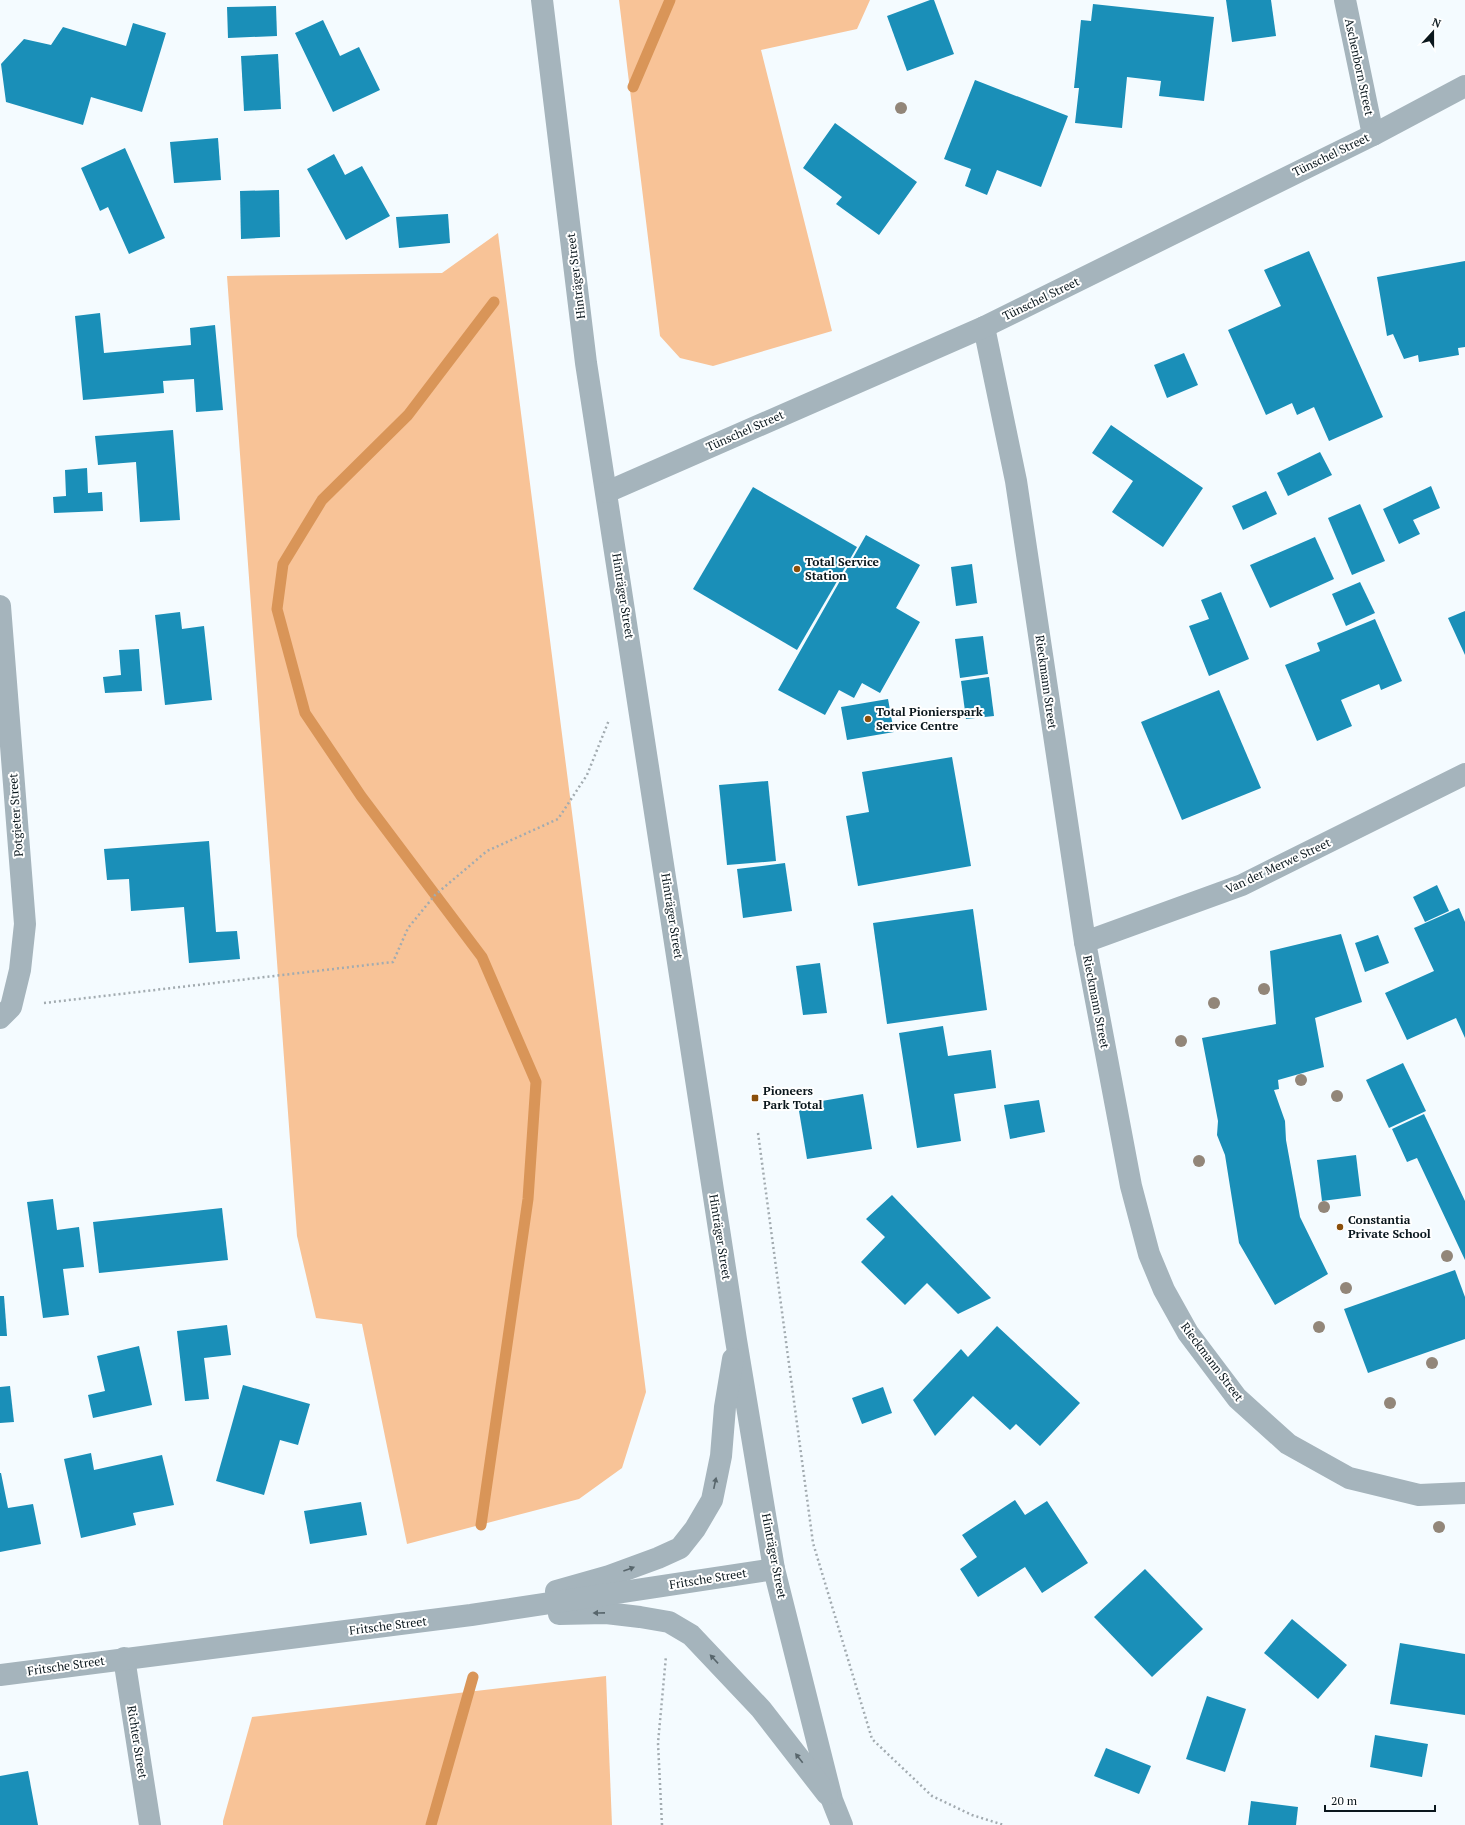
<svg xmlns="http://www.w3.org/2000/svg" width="1465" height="1825" viewBox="0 0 1465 1825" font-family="'PT Serif',serif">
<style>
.green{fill:#f8c397}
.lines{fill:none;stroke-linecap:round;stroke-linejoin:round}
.stream{stroke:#d99558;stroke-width:11}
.building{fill:#1a8fb8}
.path{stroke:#a2abb0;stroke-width:2.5;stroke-dasharray:2 3;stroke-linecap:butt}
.minor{stroke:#a5b4bc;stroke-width:22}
.tree{fill:#928679}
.oneway{fill:#58666c}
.poi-dot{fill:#8a4f0b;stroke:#fff;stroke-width:1.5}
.labels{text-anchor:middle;stroke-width:4;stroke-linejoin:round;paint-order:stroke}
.street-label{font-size:12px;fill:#0a171d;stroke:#fff}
.poi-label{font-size:12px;font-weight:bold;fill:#0a171d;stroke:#fff;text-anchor:start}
</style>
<rect width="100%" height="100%" fill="#f4fbff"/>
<g class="green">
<polygon points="619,0 870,0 857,29 761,50 832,331 713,366 680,358 660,336"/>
<polygon points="498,233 646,1392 622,1468 579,1499 407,1544 362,1324 316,1318 297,1236 227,276 442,273"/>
<polygon points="606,1676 612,1825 223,1825 223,1821 252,1717"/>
</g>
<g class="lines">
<g class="stream">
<polyline points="633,87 670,0"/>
<polyline points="481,1525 528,1199 536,1082 482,957 361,796 305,713 277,609 283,564 322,500 408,415 494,302"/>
<polyline points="431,1825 473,1677"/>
</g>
</g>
<g class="building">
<polygon points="930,0 934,0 954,54 907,71 887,16"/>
<polygon points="1226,0 1271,0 1276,36 1232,42"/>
<polygon points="1093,4 1214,17 1204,101 1159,96 1161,81 1127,77 1122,128 1075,123 1079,88 1074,88 1081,20 1091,21"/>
<polygon points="276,6 277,36 228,38 227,7"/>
<polygon points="323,20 340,56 359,47 380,90 333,112 295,33"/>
<polygon points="133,23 166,33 142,112 91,97 83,125 6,102 1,64 24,39 51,45 63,27 126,46"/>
<polygon points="278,54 281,109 244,111 241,56"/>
<polygon points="975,80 1068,116 1041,187 997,170 987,195 965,186 971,169 944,159"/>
<polygon points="835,123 917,182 879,235 836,204 842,197 803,168"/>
<polygon points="218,138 221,180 174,183 170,142"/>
<polygon points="125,148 165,238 129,254 108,207 100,211 81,168"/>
<polygon points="334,154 345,175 362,166 390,216 346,240 307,169"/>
<polygon points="279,190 280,237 241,239 240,191"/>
<polygon points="448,214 450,243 399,248 396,217"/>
<polygon points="1309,251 1383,417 1329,441 1314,407 1297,415 1292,403 1266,415 1228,330 1281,306 1264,270"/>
<polygon points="1465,261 1465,347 1458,348 1459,355 1419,362 1418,355 1404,359 1393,334 1387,336 1377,277"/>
<polygon points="100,313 104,353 191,345 190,328 215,325 223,410 196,412 194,379 163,381 164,393 83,400 75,316"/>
<polygon points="1184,353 1198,385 1167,398 1154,365"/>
<polygon points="1111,425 1203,488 1163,547 1112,512 1133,481 1092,453"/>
<polygon points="173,430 180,520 140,522 136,462 98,465 95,436"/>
<polygon points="1320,452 1332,475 1288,496 1277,473"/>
<polygon points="87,468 88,493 102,492 103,511 54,513 53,497 66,496 65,470"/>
<polygon points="1431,486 1440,508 1413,520 1420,534 1399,544 1383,509"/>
<polygon points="753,487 857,547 797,650 693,589"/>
<polygon points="1266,491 1277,514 1243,530 1232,506"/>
<polygon points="1360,504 1385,561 1352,575 1328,518"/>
<polygon points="866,535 920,565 896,608 920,622 880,693 862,683 854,698 839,690 825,715 778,690"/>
<polygon points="1315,537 1334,579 1270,608 1250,565"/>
<polygon points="972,564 977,603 956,606 951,567"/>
<polygon points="1360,582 1375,613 1346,626 1332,594"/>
<polygon points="1221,592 1249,659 1209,676 1189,626 1209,619 1201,600"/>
<polygon points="1465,611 1465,655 1448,618"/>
<polygon points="180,612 182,629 204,626 212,700 165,705 155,615"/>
<polygon points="1375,619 1402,681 1381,690 1379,684 1341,700 1352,726 1317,741 1285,665 1320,651 1317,643"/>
<polygon points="983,636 988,674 960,678 955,639"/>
<polygon points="139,649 142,691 105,693 103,677 121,675 119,650"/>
<polygon points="989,677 994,716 966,719 961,681"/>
<polygon points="1219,690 1261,788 1182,820 1141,722"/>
<polygon points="888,699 894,732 847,740 841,707"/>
<polygon points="952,757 971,866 858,886 846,816 869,812 862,772"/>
<polygon points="768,781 776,861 727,865 719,785"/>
<polygon points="209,841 216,932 237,931 240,959 189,963 184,907 131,911 129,879 107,880 104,849"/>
<polygon points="785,863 792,911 743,918 737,869"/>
<polygon points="1437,885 1449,911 1425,922 1413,897"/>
<polygon points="1459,908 1465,922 1465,1038 1456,1018 1407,1040 1385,993 1434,971 1414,928"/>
<polygon points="973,909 987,1010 887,1024 873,923"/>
<polygon points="1341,934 1362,1002 1315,1018 1324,1067 1278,1080 1279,1089 1274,1090 1285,1121 1286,1140 1300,1217 1328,1274 1275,1305 1239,1243 1225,1155 1217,1135 1218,1121 1202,1038 1276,1024 1270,951"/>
<polygon points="1378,935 1389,963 1365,972 1355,943"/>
<polygon points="820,963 827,1013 803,1015 796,966"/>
<polygon points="943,1026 948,1056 991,1050 996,1088 954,1094 961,1141 917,1148 899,1033"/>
<polygon points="1403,1063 1426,1111 1389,1128 1366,1080"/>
<polygon points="863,1094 872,1149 807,1159 798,1105"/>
<polygon points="1039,1100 1045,1132 1010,1139 1004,1105"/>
<polygon points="1424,1114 1465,1201 1465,1260 1417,1158 1407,1162 1392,1129"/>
<polygon points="1356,1155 1361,1196 1322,1201 1317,1160"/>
<polygon points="892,1195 991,1298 958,1314 927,1283 905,1305 861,1262 885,1237 866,1219"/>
<polygon points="53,1199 57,1230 79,1227 84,1267 63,1269 69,1315 43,1318 27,1202"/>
<polygon points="222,1208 228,1260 99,1273 93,1222"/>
<polygon points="1455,1270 1465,1297 1465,1339 1368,1373 1344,1309"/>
<polygon points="0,1296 4,1296 7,1336 0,1336"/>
<polygon points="227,1325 231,1355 204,1358 209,1399 185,1401 177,1331"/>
<polygon points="997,1326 1080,1403 1040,1446 1016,1424 1010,1430 973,1396 935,1436 913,1400 961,1349 968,1357"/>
<polygon points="139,1346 152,1405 93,1418 88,1395 105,1391 97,1356"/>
<polygon points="243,1385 310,1404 298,1445 280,1440 264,1495 216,1481"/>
<polygon points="10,1386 14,1422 0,1423 0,1387"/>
<polygon points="883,1387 892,1413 862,1424 852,1398"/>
<polygon points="91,1453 94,1470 162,1455 174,1505 133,1513 136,1525 81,1538 64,1459"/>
<polygon points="0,1473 1,1473 8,1508 33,1504 41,1544 0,1552"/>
<polygon points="1015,1500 1025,1515 1047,1501 1088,1563 1042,1593 1025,1567 978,1597 960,1569 977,1557 962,1535"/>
<polygon points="361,1502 367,1535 310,1544 304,1511"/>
<polygon points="1145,1569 1203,1629 1152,1677 1094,1617"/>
<polygon points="1292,1619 1347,1665 1318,1699 1264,1653"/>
<polygon points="1400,1643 1465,1654 1465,1715 1390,1704"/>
<polygon points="1207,1696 1246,1709 1225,1772 1186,1759"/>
<polygon points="1375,1735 1428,1744 1422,1777 1370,1767"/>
<polygon points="1106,1748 1151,1766 1139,1794 1094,1776"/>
<polygon points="28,1771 38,1825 0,1825 0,1776"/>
<polygon points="1251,1801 1298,1807 1296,1825 1248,1825"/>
</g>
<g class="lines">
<g class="path">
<polyline points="44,1003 393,962 408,928 435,895 487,851 558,819 587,775 609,720"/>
<polyline points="758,1133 813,1543 872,1739 932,1796 972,1815 1004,1825"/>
<polyline points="662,1825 658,1743 666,1656"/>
</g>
<g class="minor">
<polyline points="542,0 586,363 736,1340 774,1569 832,1800 842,1825"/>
<polyline points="1345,0 1373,135"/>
<polyline points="984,327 1016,481 1085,942 1131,1186 1149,1254 1164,1290 1188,1333 1237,1398 1288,1444 1349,1478 1419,1495 1465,1493"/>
<polyline points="607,492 984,327 1373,135 1465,86"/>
<polyline points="0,606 25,924 20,970 11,1007 0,1018"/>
<polyline points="1085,942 1242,885 1465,774"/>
<polyline points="556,1591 609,1576 658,1558 680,1548 695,1529 712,1500 721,1456 725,1407 733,1359"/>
<polyline points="559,1614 606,1613 640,1617 669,1622 691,1635 761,1709 827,1794"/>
<polyline points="124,1658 150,1825"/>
<polyline points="0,1675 471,1615 774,1569"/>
</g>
</g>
<g class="tree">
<circle cx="901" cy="108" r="6"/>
<circle cx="1264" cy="989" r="6"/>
<circle cx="1214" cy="1003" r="6"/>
<circle cx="1181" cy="1041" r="6"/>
<circle cx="1301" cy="1080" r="6"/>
<circle cx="1337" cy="1096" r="6"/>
<circle cx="1199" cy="1161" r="6"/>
<circle cx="1324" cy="1207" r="6"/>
<circle cx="1447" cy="1256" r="6"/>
<circle cx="1346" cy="1288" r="6"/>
<circle cx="1319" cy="1327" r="6"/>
<circle cx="1432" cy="1363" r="6"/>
<circle cx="1390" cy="1403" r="6"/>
<circle cx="1439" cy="1527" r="6"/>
</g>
<defs><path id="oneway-solid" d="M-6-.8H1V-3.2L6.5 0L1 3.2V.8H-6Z"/></defs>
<g class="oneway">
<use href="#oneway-solid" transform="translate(715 1483) rotate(-78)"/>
<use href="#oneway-solid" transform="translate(629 1569) rotate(-20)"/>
<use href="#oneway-solid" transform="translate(599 1613) rotate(179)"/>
<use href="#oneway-solid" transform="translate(714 1659) rotate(-133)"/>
<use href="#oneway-solid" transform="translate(799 1758) rotate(-128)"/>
</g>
<g class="poi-dot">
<circle cx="797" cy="569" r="4"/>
<circle cx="868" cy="719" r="4"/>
<rect x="751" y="1094" width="8" height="8" rx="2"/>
<circle cx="1340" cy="1227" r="4"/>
</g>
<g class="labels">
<g class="street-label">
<text transform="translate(1359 67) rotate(78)" y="4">Aschenborn Street</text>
<text transform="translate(1331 155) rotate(-26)" y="4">Tünschel Street</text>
<text transform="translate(576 276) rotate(-97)" y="4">Hinträger Street</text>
<text transform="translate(1041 299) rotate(-26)" y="4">Tünschel Street</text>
<text transform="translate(745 431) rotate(-24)" y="4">Tünschel Street</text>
<text transform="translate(623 596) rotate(81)" y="4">Hinträger Street</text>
<text transform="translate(1046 682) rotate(82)" y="4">Rieckmann Street</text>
<text transform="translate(16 815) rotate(-94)" y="4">Potgieter Street</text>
<text transform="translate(1278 866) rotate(-25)" y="4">Van der Merwe Street</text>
<text transform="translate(672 916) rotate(81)" y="4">Hinträger Street</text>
<text transform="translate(1096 1002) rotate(79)" y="4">Rieckmann Street</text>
<text transform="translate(720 1237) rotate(81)" y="4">Hinträger Street</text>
<text transform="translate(1212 1362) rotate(53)" y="4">Rieckmann Street</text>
<text transform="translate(774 1556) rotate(79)" y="4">Hinträger Street</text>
<text transform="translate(708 1579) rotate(-9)" y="4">Fritsche Street</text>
<text transform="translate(388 1626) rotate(-7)" y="4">Fritsche Street</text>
<text transform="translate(66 1666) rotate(-8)" y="4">Fritsche Street</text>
<text transform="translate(137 1742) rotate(81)" y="4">Richter Street</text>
</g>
<g class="poi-label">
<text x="805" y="566">Total Service<tspan x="805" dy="14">Station</tspan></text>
<text x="876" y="716">Total Pionierspark<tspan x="876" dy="14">Service Centre</tspan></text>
<text x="763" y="1095">Pioneers<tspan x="763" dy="14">Park Total</tspan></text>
<text x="1348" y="1224">Constantia<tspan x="1348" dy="14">Private School</tspan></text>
</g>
</g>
<g transform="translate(1433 32) rotate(21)" stroke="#ffffff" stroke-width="3" paint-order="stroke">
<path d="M0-3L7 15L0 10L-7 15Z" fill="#0a171d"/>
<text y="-6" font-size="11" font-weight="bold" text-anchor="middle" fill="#0a171d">N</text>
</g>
<path d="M1325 1805v6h110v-6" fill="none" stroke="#0a171d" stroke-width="2"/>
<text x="1331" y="1805" font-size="12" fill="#0a171d" stroke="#ffffff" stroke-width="3" paint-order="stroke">20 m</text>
</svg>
